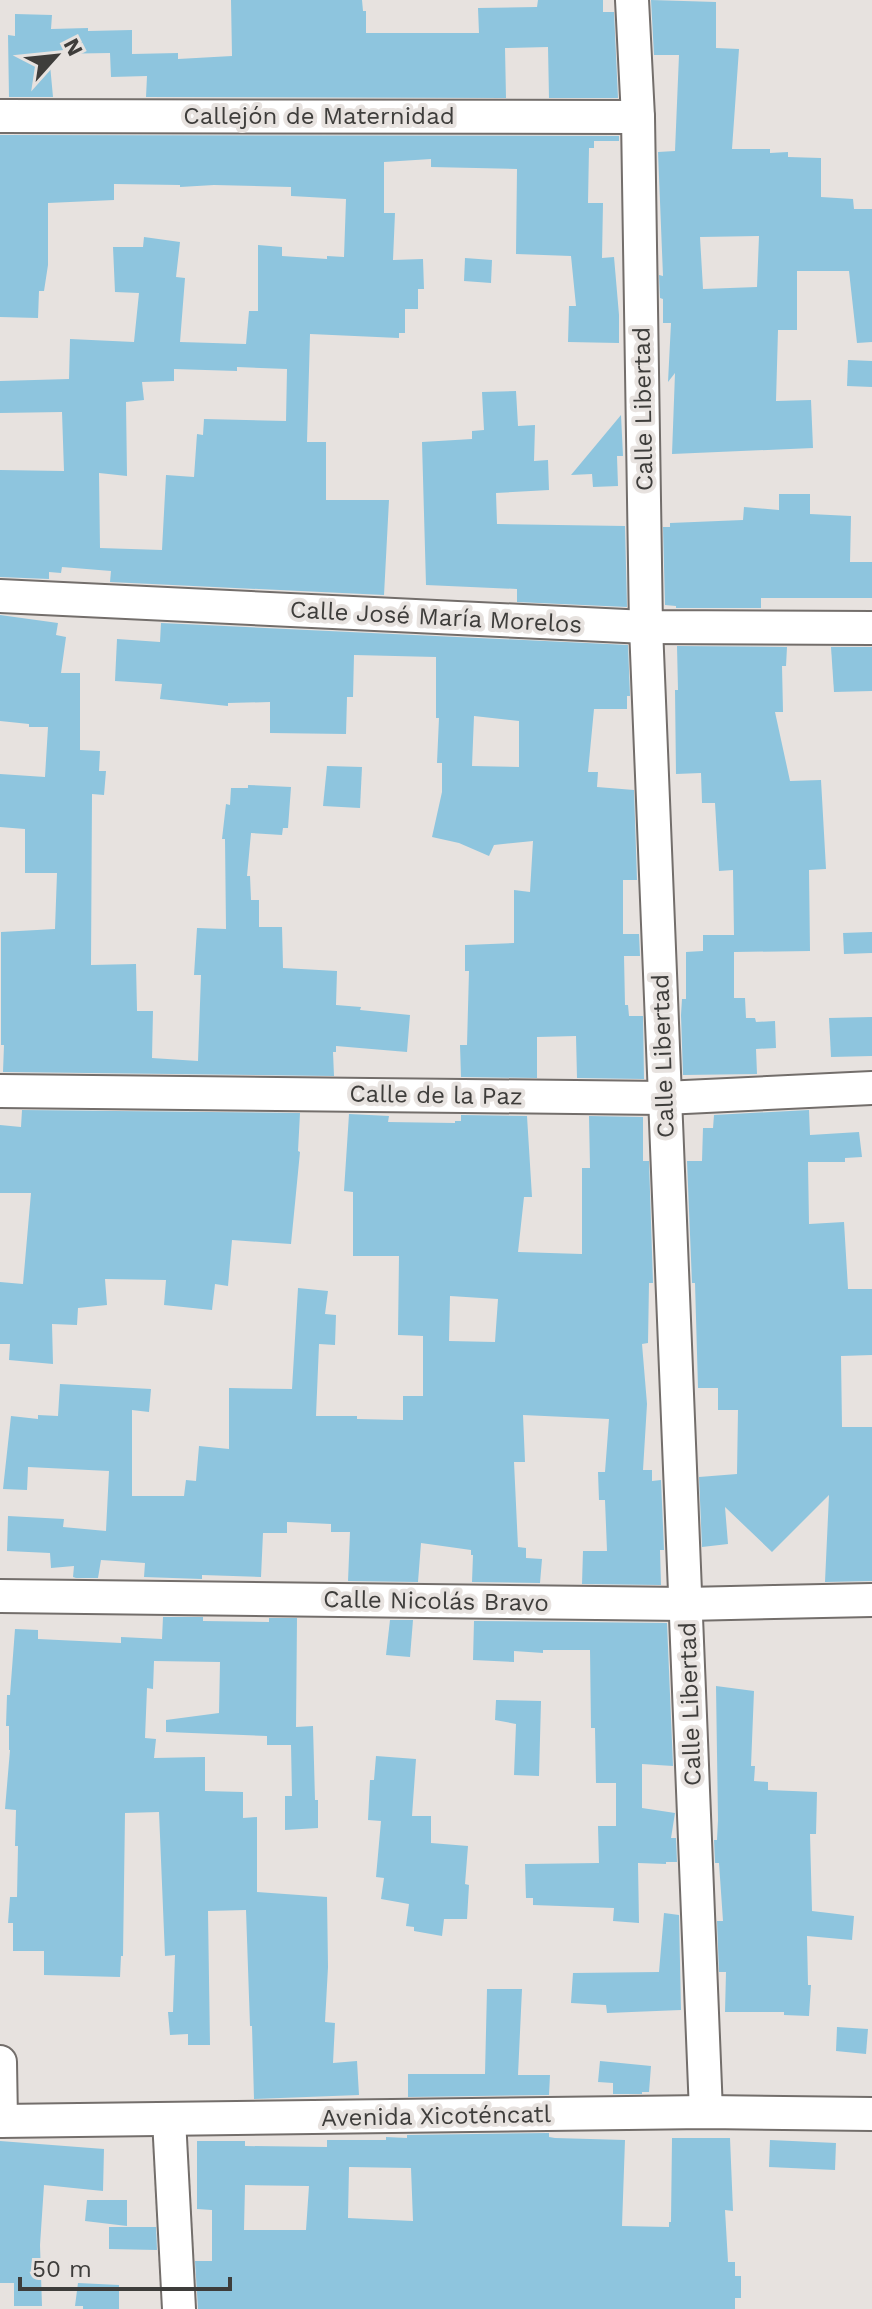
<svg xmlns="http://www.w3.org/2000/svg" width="872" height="2309" viewBox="0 0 872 2309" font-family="'Work Sans',sans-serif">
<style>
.building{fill:#8ec5de;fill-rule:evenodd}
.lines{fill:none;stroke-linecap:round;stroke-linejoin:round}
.minor-casing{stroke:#736e6b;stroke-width:36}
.minor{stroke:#fff;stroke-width:32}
.labels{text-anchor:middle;stroke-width:8;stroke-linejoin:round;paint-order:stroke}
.street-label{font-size:24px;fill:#3e3d3b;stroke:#e7e2df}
</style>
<rect width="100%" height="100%" fill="#e7e2df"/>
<g class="building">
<polygon points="231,0 362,0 363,11 366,11 366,33 479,33 478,8 537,7 538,0 603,0 603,12 614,12 618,98 549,98 548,47 505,48 506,98 146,97 147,76 111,77 110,53 49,54 53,97 9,97 8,35 15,36 15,14 52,15 51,29 88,28 88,31 132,30 132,54 178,53 178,59 232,56"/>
<path d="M651,0L716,2V48L739,49L732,149H770V153L788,152V157L821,158V197L853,199L854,209H872V342L857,343L849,271H797V330H778L776,401L811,400L813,448L672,454L675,373L668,382L671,323H663V299L660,298L659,275L663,276L658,152L675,151L679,55H654ZM759,236L757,287L703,289L700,237Z"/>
<path d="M0,135L619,136V141H594V148H589L588,203H603L602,258L614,257L619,315V343L568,342L569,306H576L571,256L516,254L517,169L431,167V159L384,162V213H395L393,260L423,259L424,289H418V309H405V333H399V338L310,334L307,442H326V500H389L384,595L110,582L111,571L62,567L61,573L49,572V579L0,577V470L64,471L62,412L0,413V381L69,379L70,339L134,342L139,293L115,292L113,247H143L144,237L180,242L176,277L185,278L180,342L246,344L249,311H258V245L282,247V256L327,259V256L344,257L346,199L291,196V187L214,185L180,187V185L114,184V200L48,203V265L44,291H39L38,318L0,317ZM237,367L287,369L286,421L204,419L203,435L197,434L194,477L166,475L162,550L100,548L99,473L127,476L126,402L144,400L142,382L174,381V369L237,371Z"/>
<polygon points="465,258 492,260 491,283 464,281"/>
<polygon points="848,360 872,361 872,387 847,386"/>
<polygon points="516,391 518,426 535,425 534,461 548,460 549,490 496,493 497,524 625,526 627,607 517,602 517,589 426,585 422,442 472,439 472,431 484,430 482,392"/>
<polygon points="621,415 623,456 617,456 618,486 593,487 592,474 571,475"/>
<polygon points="779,494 810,494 810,514 851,516 850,562 872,562 872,598 761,598 761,608 676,608 676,606 665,605 663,527 670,527 670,523 743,520 744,507 779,510"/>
<polygon points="0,615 58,623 56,635 66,637 61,673 80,673 80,750 100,751 99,771 106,771 104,795 92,794 91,965 136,964 137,1011 153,1011 152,1058 198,1061 201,975 194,975 197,928 226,929 225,839 222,839 226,804 230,805 231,788 248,788 248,785 291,787 288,828 283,828 282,835 251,833 247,876 250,876 251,900 259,900 259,927 282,927 283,968 337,971 336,1005 361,1007 360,1010 410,1015 407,1052 336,1046 336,1052 333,1052 334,1076 3,1072 4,1045 1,1045 1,932 55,929 57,873 25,873 25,829 0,827 0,774 45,777 48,727 29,727 29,724 0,721"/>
<path d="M161,623L628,645L630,696H627V709H594L588,772H598L597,787L634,790L637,880H623V934H639L640,956H624L625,1005H628L629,1016H643L644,1079L577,1078L576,1036L537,1037V1078L461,1077L460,1045H467L469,971H465V945L514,943V890L530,892L533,841L494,845L489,856L459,843L432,837L442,792V763H437L439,718H436V657L354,655L353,697H347L346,734L270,733V702L228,703V706L160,699L162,684L115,681L117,639L160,642ZM474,716L519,721V767L472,766Z"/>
<polygon points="677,646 787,647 786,666 782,666 783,712 775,712 790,781 821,780 826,869 809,870 810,951 734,952 734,998 745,998 746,1018 755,1018 756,1022 775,1021 776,1048 756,1049 757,1074 683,1075 681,1015 682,999 686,999 686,952 703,951 703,935 734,935 733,870 719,871 715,803 702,803 701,773 676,774 675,690 678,690"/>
<polygon points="831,647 872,647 872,691 834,692"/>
<polygon points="327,766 362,767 360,808 323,806"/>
<polygon points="872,932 872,953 844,954 843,933"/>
<polygon points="872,1017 872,1056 831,1057 829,1018"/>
<polygon points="22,1110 300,1113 298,1151 300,1152 291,1244 232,1240 228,1286 215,1284 212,1310 164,1305 166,1280 105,1279 107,1305 78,1308 77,1325 52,1324 53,1364 9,1360 10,1344 0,1344 0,1282 23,1284 31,1193 0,1193 0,1125 21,1127"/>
<polygon points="809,1110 810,1135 859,1132 862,1157 845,1158 845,1162 808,1162 809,1224 844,1222 848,1289 872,1289 872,1355 841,1356 842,1427 872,1427 872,1581 825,1582 829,1495 772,1552 725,1507 728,1544 702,1547 699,1477 737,1474 738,1410 718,1410 718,1388 698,1388 695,1283 692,1283 687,1161 702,1161 703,1128 713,1128 714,1115"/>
<path d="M349,1114L389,1116L388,1122L455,1123V1121H461V1115L527,1116L532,1197H524L518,1252L582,1254V1168H590L589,1116L643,1117V1161H649L653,1283H649L648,1343L642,1344L647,1404L643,1470H652V1481L661,1480L664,1550H660L661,1585L582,1584L583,1551H607L605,1500H599L598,1472H605L609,1419L523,1415L525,1462H514L518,1547L526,1548V1558L542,1559L540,1583L472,1582L473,1555H471V1550L421,1543L418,1582L348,1581L350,1532H331V1524L287,1522V1533H263L261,1577L202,1575V1579L144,1577L145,1563L101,1560L98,1578H76L73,1577L74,1566L51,1568L50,1553L7,1551L8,1516L64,1519L63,1527L106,1531L109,1471L28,1467L27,1490L3,1489L11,1416L38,1419V1415L58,1416L60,1384L151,1389L149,1412L132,1410V1496H184L186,1480L196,1481L199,1446L229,1449V1388L292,1389L298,1288L328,1291L325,1314L336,1315L335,1345L319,1344L316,1416H357V1419L403,1420V1396H423V1336L398,1335L399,1256H353V1192L344,1191ZM450,1296L498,1299L495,1342L449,1341Z"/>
<polygon points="163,1617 203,1617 203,1621 269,1622 269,1618 297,1618 296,1727 313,1726 315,1800 318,1800 318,1828 285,1830 285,1796 292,1796 291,1745 267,1745 267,1736 166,1732 166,1720 219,1713 220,1662 154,1661 153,1689 147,1688 145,1738 156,1739 154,1758 205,1757 205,1791 243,1792 243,1818 257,1817 257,1892 327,1897 328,1967 325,2022 335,2023 333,2063 357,2061 359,2095 254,2099 252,2026 250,2026 246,1910 208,1911 210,2045 188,2045 188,2034 170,2035 168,2012 173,2012 175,1955 165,1956 159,1812 125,1813 123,1956 121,1956 120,1977 44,1975 44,1951 13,1951 13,1923 8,1923 10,1897 17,1897 18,1846 15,1846 16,1810 5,1809 10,1750 9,1750 9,1726 6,1726 7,1695 10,1695 15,1629 38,1630 38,1639 121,1643 121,1637 162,1639"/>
<polygon points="390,1620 413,1620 410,1657 386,1655"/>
<polygon points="474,1621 667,1623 673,1766 642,1764 642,1808 675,1813 671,1838 676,1838 677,1862 666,1862 666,1864 638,1863 639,1923 613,1921 614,1908 533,1905 533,1898 526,1898 525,1864 599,1863 598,1826 616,1826 616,1783 596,1783 595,1728 591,1728 590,1650 543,1650 543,1653 514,1651 514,1662 473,1660"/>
<polygon points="716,1686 754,1691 751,1766 755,1766 754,1781 768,1782 768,1790 817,1792 816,1834 810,1834 812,1911 854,1916 852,1940 807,1936 808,1985 811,1985 809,2016 784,2015 784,2012 725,2012 726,1972 719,1972 717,1921 723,1921 719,1863 715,1863 714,1840 717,1840 718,1820"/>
<polygon points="496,1700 541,1701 539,1776 514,1775 516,1724 495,1720"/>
<polygon points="376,1756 416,1759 412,1816 431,1816 431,1843 468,1846 465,1884 469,1885 467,1919 444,1919 442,1936 414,1931 414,1927 406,1926 409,1904 381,1899 384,1878 376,1877 381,1821 368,1820 370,1780 374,1780"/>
<polygon points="664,1913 679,1915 681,2010 607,2013 606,2005 571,2003 573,1973 659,1972"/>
<polygon points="487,1989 522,1989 518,2075 550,2075 549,2095 408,2097 408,2074 485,2074"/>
<polygon points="837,2027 868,2029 866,2054 836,2051"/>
<polygon points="600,2061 651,2066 649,2092 642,2092 642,2094 613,2094 613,2083 598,2082"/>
<path d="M549,2133V2137L555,2138L625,2140L622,2226L669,2227V2222H671L672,2138H730L733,2211L725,2210L728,2262H735V2276H741V2298H735V2309H198L195,2261H212V2210L197,2209V2141H245V2146L327,2147V2140H386V2137L407,2138V2135ZM349,2167L411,2168L413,2221L348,2218ZM245,2185L309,2186L306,2230H244Z"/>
<polygon points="770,2140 836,2143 835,2170 769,2167"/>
<polygon points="0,2141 104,2149 103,2191 44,2185 40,2245 42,2306 14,2306 14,2283 0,2283"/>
<polygon points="87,2200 127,2200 127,2226 85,2221"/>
<polygon points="109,2227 156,2227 157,2250 109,2249"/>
<polygon points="78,2283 119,2285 119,2309 83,2309 83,2306 75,2306"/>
</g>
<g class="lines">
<g class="minor-casing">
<g id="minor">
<polyline points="632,0 638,117 646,627 706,2112"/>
<polyline points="0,116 638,117"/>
<polyline points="0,596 646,627 872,628"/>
<polyline points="0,1091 664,1098 872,1088"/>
<polyline points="0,1596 686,1604 872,1600"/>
<polyline points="0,2062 1,2121"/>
<polyline points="169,2119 179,2309"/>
<polyline points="0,2121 706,2112 872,2114"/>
</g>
</g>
<use href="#minor" class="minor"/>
</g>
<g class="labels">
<g class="street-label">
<text x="319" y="124">Callejón de Maternidad</text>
<text transform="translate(643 409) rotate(-91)" y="8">Calle Libertad</text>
<text transform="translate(436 617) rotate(3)" y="8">Calle José María Morelos</text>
<text transform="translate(663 1056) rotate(-92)" y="8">Calle Libertad</text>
<text transform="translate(436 1095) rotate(1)" y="8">Calle de la Paz</text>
<text transform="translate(436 1601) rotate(1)" y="8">Calle Nicolás Bravo</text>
<text transform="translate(690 1704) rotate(-92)" y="8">Calle Libertad</text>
<text transform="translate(436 2116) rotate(-1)" y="8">Avenida Xicoténcatl</text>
</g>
</g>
<g transform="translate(56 56) rotate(63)" stroke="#e7e2df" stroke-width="6" paint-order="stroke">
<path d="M0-6L14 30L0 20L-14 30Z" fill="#3e3d3b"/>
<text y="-12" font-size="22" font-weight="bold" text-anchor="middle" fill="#3e3d3b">N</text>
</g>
<path d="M20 2277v12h210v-12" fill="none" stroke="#3e3d3b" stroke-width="4"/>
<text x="32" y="2277" font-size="24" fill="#3e3d3b" stroke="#e7e2df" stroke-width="6" paint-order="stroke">50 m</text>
</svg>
